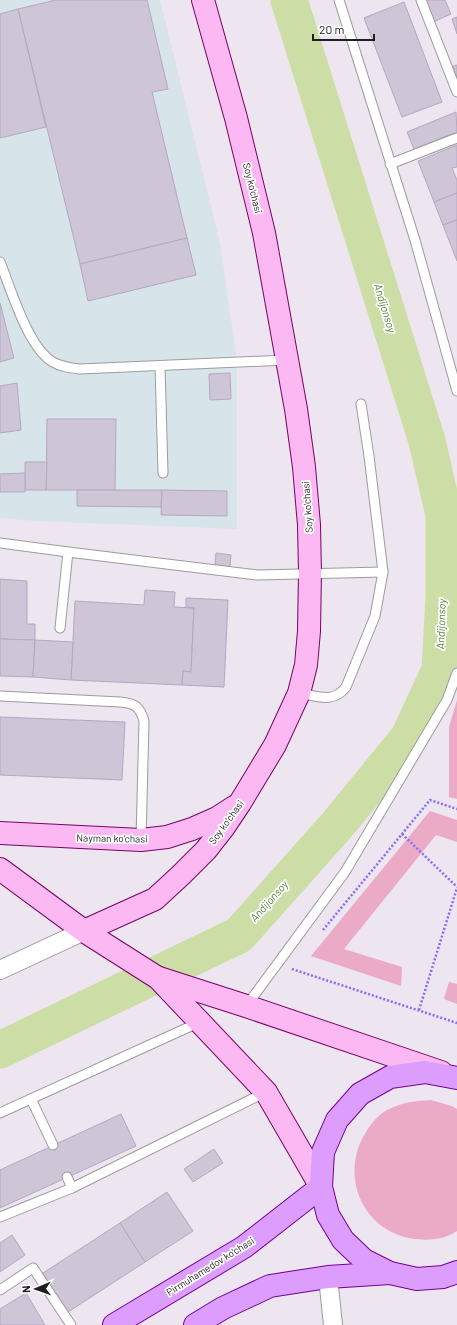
<svg xmlns="http://www.w3.org/2000/svg" width="457" height="1325" viewBox="0 0 457 1325" font-family="Barlow,sans-serif">
<style>
.industrial{fill:#d7e4e9}
.grass{fill:#ebaac5}
.lines{fill:none;stroke-linecap:round;stroke-linejoin:round}
.river{stroke:#ccdea5;stroke-width:37}
.building{fill:#cec5d7;stroke:#b5a7c2}
.service-casing{stroke:#9c9c9c;stroke-width:11}
.minor-casing{stroke:#9c9c9c;stroke-width:20}
.secondary-casing{stroke:#790363;stroke-width:24}
.primary-casing{stroke:#74009a;stroke-width:24}
.path{stroke:#856afc;stroke-width:2.5;stroke-dasharray:2 2;stroke-linecap:butt}
.service{stroke:#fff;stroke-width:9}
.minor{stroke:#fff;stroke-width:18}
.secondary{stroke:#fbb8f2;stroke-width:22}
.primary{stroke:#dc9dfd;stroke-width:22}
.labels{text-anchor:middle;stroke-width:3.5;stroke-linejoin:round;paint-order:stroke}
.street-label{font-size:10px;fill:#1f1f1f;stroke:#fff}
.water-label{font-size:11px;font-style:italic;fill:#568138;stroke:#fff}
</style>
<rect width="100%" height="100%" fill="#ede5f0"/>
<polygon class="industrial" points="0,0 160,0 220,243 237,362 237,529 37,521 0,518"/>
<g class="grass">
<polygon points="457,700 457,799 449,797 449,727"/>
<polygon points="430,811 457,820 457,842 436,835 344,949 402,967 401,986 311,956"/>
<polygon points="449,982 457,984 457,1004 444,999"/>
<path d="M431,1100L452,1106L457,1109V1231C445,1239 430,1241 416,1239C364,1234 338,1176 366,1132C371,1123 380,1113 389,1109C404,1102 415,1101 431,1100Z"/>
</g>
<g class="lines">
<polyline class="river" points="0,1050 239,935 338,824 409,737 440,670 444,596 444,515 427,441 289,0"/>
</g>
<g class="building">
<polygon points="56,0 147,0 168,89 152,92 187,238 80,264 18,9"/>
<polygon points="424,0 445,0 451,14 433,22"/>
<polygon points="404,2 442,102 402,117 364,18"/>
<polygon points="18,9 46,127 0,138 0,14"/>
<polygon points="457,17 457,34 452,19"/>
<polygon points="457,65 457,78 453,66"/>
<polygon points="456,112 457,132 414,149 407,132"/>
<polygon points="457,145 457,167 452,168 457,180 457,193 434,202 418,161"/>
<polygon points="457,193 457,220 443,225 434,202"/>
<polygon points="457,220 457,261 443,225"/>
<polygon points="187,238 196,275 88,301 80,264"/>
<polygon points="0,303 14,358 0,362"/>
<polygon points="230,373 231,399 210,400 209,374"/>
<polygon points="17,383 21,430 0,433 0,386"/>
<polygon points="47,419 116,419 115,490 46,490"/>
<polygon points="25,462 47,462 46,490 25,490"/>
<polygon points="25,473 25,492 0,492 0,474"/>
<polygon points="77,490 162,490 161,507 77,506"/>
<polygon points="162,490 227,491 227,516 161,515"/>
<polygon points="216,553 231,555 230,567 215,565"/>
<polygon points="0,579 27,581 27,624 35,624 35,640 0,639"/>
<polygon points="145,590 175,592 174,607 194,608 191,672 183,671 182,685 71,680 75,601 144,605"/>
<polygon points="186,598 228,600 224,687 182,685 183,671 191,672 194,608 186,607"/>
<polygon points="0,639 35,640 33,677 0,676"/>
<polygon points="35,640 73,642 71,680 33,677"/>
<polygon points="0,717 125,722 122,780 0,775"/>
<polygon points="121,1114 136,1146 0,1208 0,1170"/>
<polygon points="214,1149 223,1163 193,1182 184,1169"/>
<polygon points="167,1192 193,1231 145,1262 120,1223"/>
<polygon points="120,1223 145,1262 65,1314 40,1275"/>
<polygon points="12,1235 25,1255 0,1272 0,1243"/>
<polygon points="26,1293 45,1325 0,1325 0,1309"/>
</g>
<g class="lines">
<g class="service-casing">
<g id="service">
<polyline points="339,0 415,240 457,391"/>
<polyline points="421,0 457,92"/>
<polyline points="390,164 457,138"/>
<path d="M0,262C11,289 28,348 53,362C61,367 70,368 80,369L287,360"/>
<polyline points="160,366 163,473"/>
<polyline points="0,543 68,552 257,575 383,572"/>
<polyline points="60,628 68,552"/>
<path d="M299,693C317,696 333,704 346,687L375,616L383,572L369,456L361,404"/>
<path d="M0,696L120,702C135,703 140,707 144,721L141,840"/>
<polyline points="247,1005 345,872 447,700 457,673"/>
<polyline points="31,1099 53,1145"/>
<polyline points="0,1113 200,1022"/>
<polyline points="67,1177 72,1188 266,1092"/>
<polyline points="0,1217 72,1188"/>
<polyline points="0,1290 33,1268 71,1325"/>
</g>
</g>
<g class="minor-casing">
<g id="minor">
<polyline points="0,970 84,931"/>
<polyline points="328,1277 333,1325"/>
</g>
</g>
<g class="secondary-casing">
<g id="secondary">
<polyline points="0,833 141,840 167,837 192,829 217,818 234,807"/>
<polyline points="0,869 84,931 158,978 266,1092 321,1187"/>
<polyline points="84,931 155,899 181,875 206,850 224,827 240,803 275,745 299,693 306,665 309,631 310,573 309,525 304,467 296,409 264,233 236,118 203,0"/>
<polyline points="159,978 246,1006 441,1072"/>
</g>
</g>
<g class="primary-casing">
<g id="primary">
<polyline points="457,1078 425,1072 390,1077 360,1094 337,1120 323,1152 321,1187 328,1215 343,1240 364,1260 390,1273 417,1279 443,1277 457,1272"/>
<polyline points="114,1325 244,1247 321,1187"/>
<polyline points="195,1325 223,1308 270,1286 328,1277 390,1273"/>
</g>
</g>
<g class="path">
<polyline points="402,834 457,887"/>
<polyline points="323,930 430,800 457,809"/>
<polyline points="292,969 457,1023"/>
<polyline points="419,1010 457,888"/>
</g>
<use href="#service" class="service"/>
<use href="#minor" class="minor"/>
<use href="#secondary" class="secondary"/>
<use href="#primary" class="primary"/>
</g>
<g class="labels">
<g class="street-label">
<text transform="translate(253 188) rotate(76)" y="4">Soy ko'chasi</text>
<text transform="translate(307 507) rotate(-94)" y="4">Soy ko'chasi</text>
<text transform="translate(226 822) rotate(-54)" y="4">Soy ko'chasi</text>
<text transform="translate(112 838) rotate(1)" y="4">Nayman ko'chasi</text>
<text transform="translate(210 1266) rotate(-32)" y="4">Pirmuhamedov ko'chasi</text>
</g>
<g class="water-label">
<text transform="translate(385 308) rotate(73)" y="4">Andijonsoy</text>
<text transform="translate(441 624) rotate(-88)" y="4">Andijonsoy</text>
<text transform="translate(269 901) rotate(-48)" y="4">Andijonsoy</text>
</g>
</g>
<g transform="translate(36 1289) rotate(268)" stroke="#ffffff" stroke-width="3" paint-order="stroke">
<path d="M0-3L7 15L0 10L-7 15Z" fill="#1f1f1f"/>
<text y="-6" font-size="11" font-weight="bold" text-anchor="middle" fill="#1f1f1f">N</text>
</g>
<path d="M313 34v6h61v-6" fill="none" stroke="#1f1f1f" stroke-width="2"/>
<text x="319" y="34" font-size="12" fill="#1f1f1f" stroke="#ffffff" stroke-width="3" paint-order="stroke">20 m</text>
</svg>
